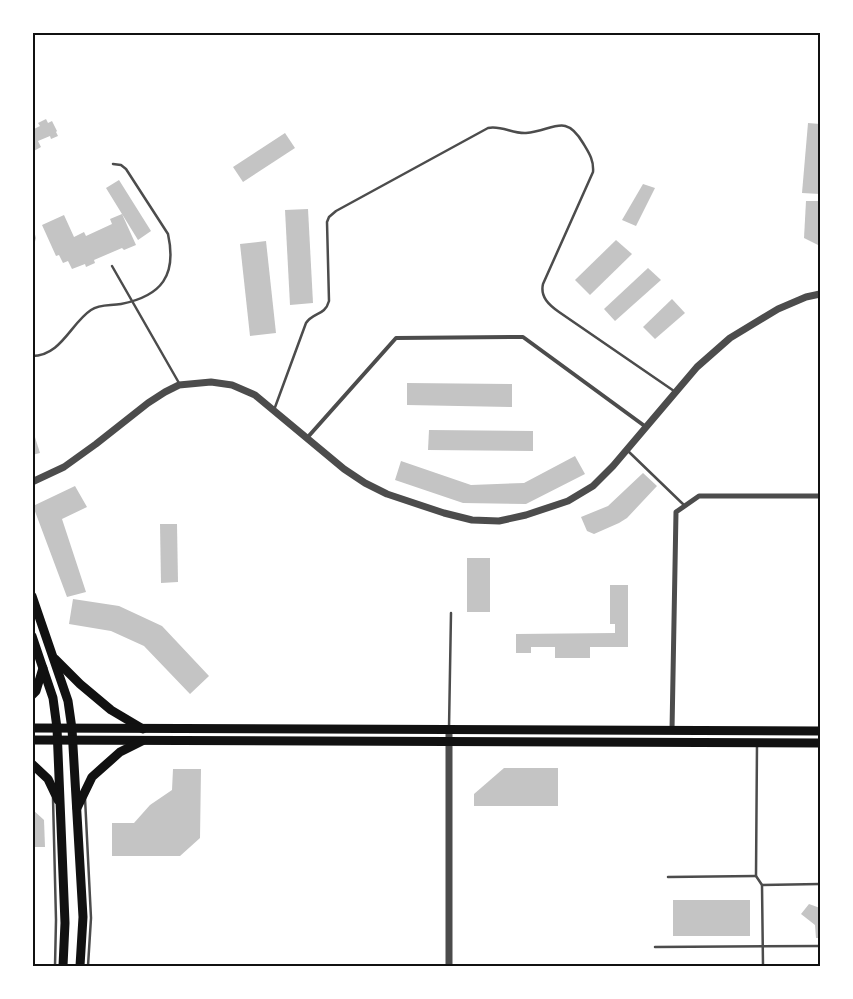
<svg xmlns="http://www.w3.org/2000/svg" width="853" height="999" viewBox="0 0 853 999" font-family="'DM Sans',sans-serif">
<style>
.building{fill:#c4c4c4}
.lines{fill:none;stroke-linecap:round;stroke-linejoin:round}
.service{stroke:#4c4c4c;stroke-width:2.5}
.pedestrian{stroke:#4c4c4c;stroke-width:4}
.minor{stroke:#4c4c4c;stroke-width:5}
.tertiary{stroke:#4c4c4c;stroke-width:7}
.primary{stroke:#111;stroke-width:9}
.neatline{fill:none;stroke:#111;stroke-width:2}
</style>
<rect width="100%" height="100%" fill="#fff"/>
<g class="building">
<polygon points="46,119 48,123 52,121 57,131 56,132 58,136 51,139 50,136 38,141 41,147 32,152 32,130 40,126 38,123"/>
<polygon points="808,123 820,124 820,194 802,193"/>
<polygon points="285,133 295,148 243,182 233,167"/>
<polygon points="119,180 151,231 138,240 122,214 136,245 124,250 122,248 94,260 95,263 86,267 85,264 72,269 68,261 63,263 59,255 56,256 42,225 64,215 74,237 84,232 86,236 112,224 110,219 122,214 106,188"/>
<polygon points="643,184 655,188 636,226 622,220"/>
<polygon points="806,201 820,201 820,246 804,238"/>
<polygon points="308,209 313,303 290,305 285,210"/>
<polygon points="32,224 36,238 33,249 32,249"/>
<polygon points="616,240 632,254 590,295 575,280"/>
<polygon points="266,241 276,333 250,336 240,244"/>
<polygon points="648,268 661,280 615,321 604,309"/>
<polygon points="672,299 685,313 655,339 643,327"/>
<polygon points="407,383 512,384 512,407 407,405"/>
<polygon points="429,430 533,431 533,451 428,450"/>
<polygon points="33,431 40,453 32,455 32,432"/>
<polygon points="575,456 585,474 526,504 463,503 395,480 401,461 471,485 524,483"/>
<polygon points="643,473 657,486 627,518 619,523 594,534 587,531 581,517 608,506"/>
<polygon points="75,486 87,507 62,519 86,592 67,597 33,506"/>
<polygon points="160,524 177,524 178,582 161,583"/>
<rect x="467" y="558" width="23" height="54"/>
<polygon points="610,585 628,585 628,647 590,647 590,658 555,658 555,647 531,647 531,653 516,653 516,634 615,633 615,624 610,624"/>
<polygon points="73,599 119,606 162,626 209,676 190,694 144,646 111,631 69,624"/>
<polygon points="504,768 558,768 558,806 474,806 474,794"/>
<polygon points="173,769 201,769 200,838 180,856 112,856 112,823 134,823 150,805 172,790"/>
<polygon points="32,809 44,820 45,847 32,847"/>
<rect x="673" y="900" width="77" height="36"/>
<polygon points="809,904 820,908 820,938 816,938 815,925 801,914"/>
</g>
<g class="lines">
<g class="service">
<polyline points="112,266 179,383"/>
<path d="M32,356C61,356 71,323 91,310C100,304 110,306 121,304C162,296 177,275 168,234L126,169L121,165L113,164"/>
<path d="M274,410L306,323C313,312 325,316 329,301L327,222L329,217L336,211L488,128C501,125 513,134 526,133C553,131 565,112 583,143C589,153 594,160 593,172L543,284C540,297 549,305 559,312L674,391"/>
<polyline points="628,451 685,506"/>
<polyline points="449,728 451,613"/>
<polyline points="757,744 756,876 762,885 763,966"/>
<polyline points="53,798 56,920 55,966"/>
<polyline points="85,798 91,918 88,966"/>
<polyline points="668,877 756,876"/>
<polyline points="762,885 820,884"/>
<polyline points="655,947 820,946"/>
</g>
<polyline class="pedestrian" points="307,438 396,338 523,337 646,427"/>
<polyline class="minor" points="672,730 676,512 699,496 820,496"/>
<g class="tertiary">
<polyline points="32,482 64,467 96,444 148,403 165,392 179,385 211,382 232,385 255,395 344,469 365,483 387,494 444,513 472,520 499,521 526,515 568,501 593,486 613,466 697,367 730,338 778,309 806,297 820,294"/>
<polyline points="449,966 449,730"/>
</g>
<g class="primary">
<polyline points="32,596 68,701 72,729 83,917 80,966"/>
<polyline points="32,636 53,698 57,728 65,923 63,966"/>
<polyline points="55,659 80,684 111,710 143,729"/>
<polyline points="32,695 36,691 43,668"/>
<polyline points="32,728 820,731"/>
<polyline points="32,740 820,743"/>
<polyline points="32,764 48,779 58,800"/>
<polyline points="77,808 92,777 120,752 142,741"/>
</g>
</g>
<rect width="853" height="999" fill="none" stroke="#ffffff" stroke-width="68"/>
<rect x="34" y="34" width="785" height="931" class="neatline"/>
</svg>
